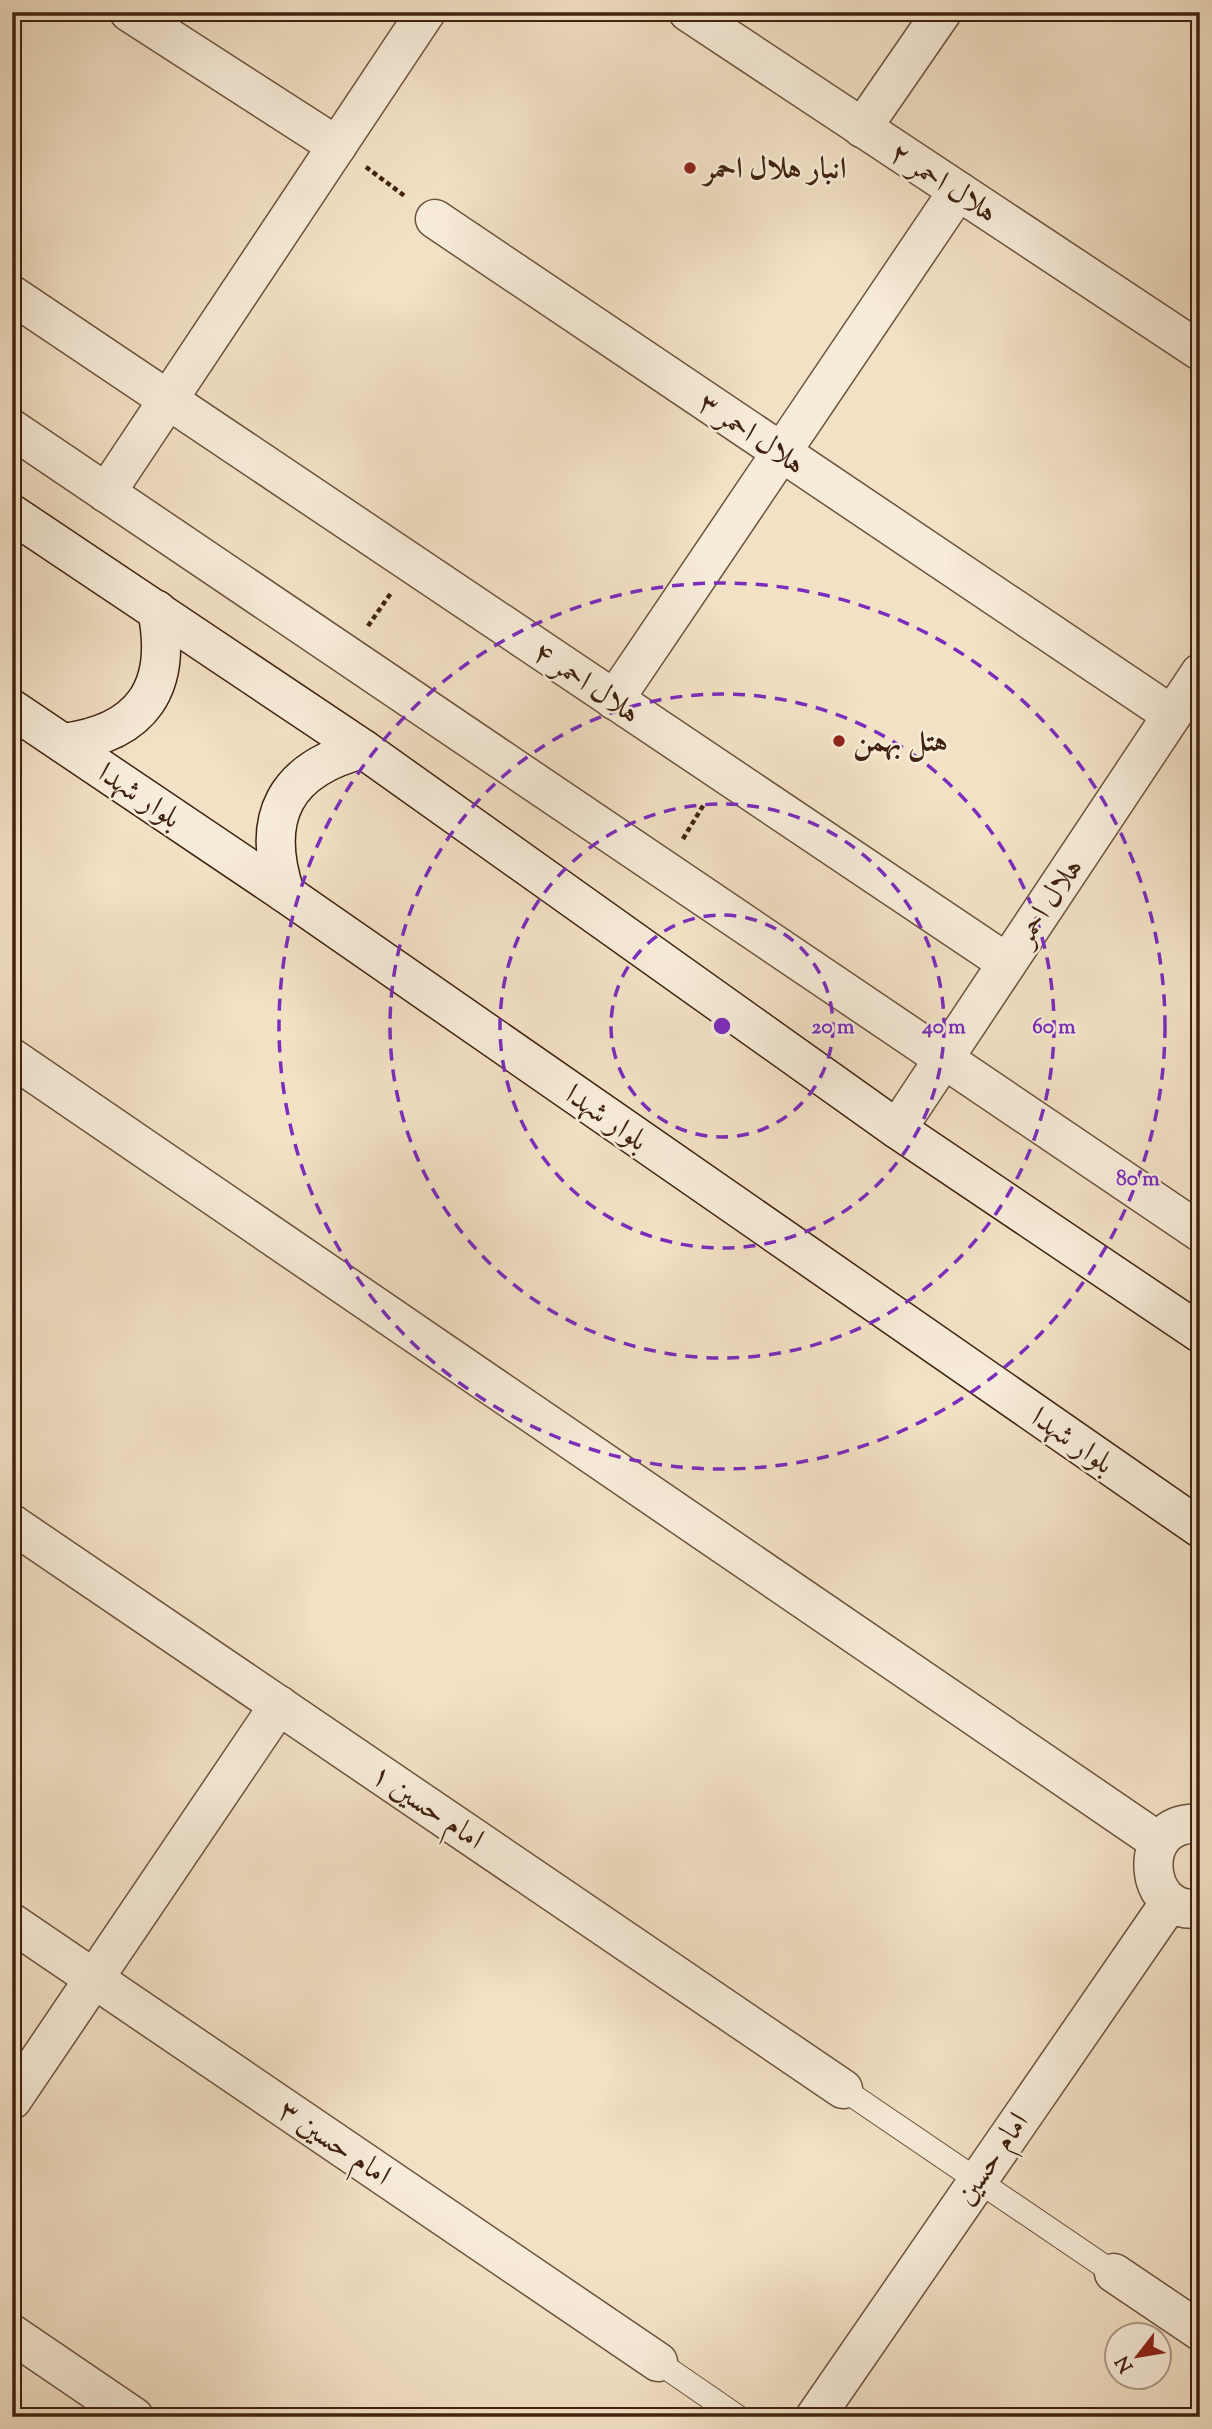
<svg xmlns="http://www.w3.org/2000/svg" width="1212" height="2429" viewBox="0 0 1212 2429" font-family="'Sorts Mill Goudy',Amiri,serif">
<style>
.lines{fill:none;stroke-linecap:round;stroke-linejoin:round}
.service-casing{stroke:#6d523d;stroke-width:25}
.minor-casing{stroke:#6d523d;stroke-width:41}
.tertiary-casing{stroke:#6d523d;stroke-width:41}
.secondary-casing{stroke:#412210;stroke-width:41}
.path{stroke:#412210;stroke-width:4.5;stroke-dasharray:5 3.5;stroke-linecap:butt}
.service{stroke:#f7ecd9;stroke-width:23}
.minor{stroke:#f7ecd9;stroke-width:38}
.tertiary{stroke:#f7ecd9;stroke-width:38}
.secondary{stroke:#f7ecd9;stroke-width:38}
.ring{fill:none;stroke:#7b2cbf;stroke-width:3.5;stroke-dasharray:12 9}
.poi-dot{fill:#8f2418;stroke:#f7ecd9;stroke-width:2.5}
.labels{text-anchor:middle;stroke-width:5;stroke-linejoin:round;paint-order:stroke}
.poi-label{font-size:30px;font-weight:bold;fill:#412210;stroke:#f7ecd9;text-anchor:start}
.street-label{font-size:30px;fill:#412210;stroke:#f7ecd9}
.centre{fill:#7b2cbf;stroke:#f7ecd9;stroke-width:3.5}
.ring-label{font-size:21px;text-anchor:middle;font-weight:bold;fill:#7b2cbf;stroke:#f7ecd9;stroke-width:5;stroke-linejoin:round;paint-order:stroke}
</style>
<rect width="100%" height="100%" fill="#f2e1c4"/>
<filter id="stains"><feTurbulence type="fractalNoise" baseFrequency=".00286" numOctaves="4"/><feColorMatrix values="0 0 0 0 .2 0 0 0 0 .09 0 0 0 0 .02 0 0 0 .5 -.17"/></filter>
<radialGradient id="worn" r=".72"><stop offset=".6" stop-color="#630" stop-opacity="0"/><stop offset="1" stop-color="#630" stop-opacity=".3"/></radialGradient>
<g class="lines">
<g class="service-casing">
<g id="service">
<polyline points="843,2089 1114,2273"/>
<polyline points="658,2362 738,2417"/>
</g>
</g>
<g class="minor-casing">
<g id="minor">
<polyline points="129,12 337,146"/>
<polyline points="688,12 1200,351"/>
<polyline points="862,128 942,12"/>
<polyline points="435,219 1172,715"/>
<polyline points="12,295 1007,963"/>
<polyline points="12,429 1200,1232"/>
<polyline points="106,493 426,12"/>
<polyline points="614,700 958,191"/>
<polyline points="12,1058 1159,1842"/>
<polyline points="12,1524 843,2089"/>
<path d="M1200,1824C1133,1818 1143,1919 1200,1908"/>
<polyline points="12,1923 658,2362"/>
<polyline points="12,2100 279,1705"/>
<polyline points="1114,2273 1200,2331"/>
<polyline points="12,2334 134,2417"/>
<polyline points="815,2417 1170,1902"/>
</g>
</g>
<g class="tertiary-casing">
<polyline id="tertiary" points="897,1129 1200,673"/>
</g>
<g class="secondary-casing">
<g id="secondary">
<polyline points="12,514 363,749 897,1129 1200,1333"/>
<polyline points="12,709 285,893 1200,1528"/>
<path d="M63,743C142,733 173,688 157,610"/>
<path d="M285,893C260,817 285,769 363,749"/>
</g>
</g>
<g class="path">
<polyline points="366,167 406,197"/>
<polyline points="368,626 391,593"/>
<polyline points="683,839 704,804"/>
</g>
<use href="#service" class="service"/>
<use href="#minor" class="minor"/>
<use href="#tertiary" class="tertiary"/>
<use href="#secondary" class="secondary"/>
</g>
<g class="ring">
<circle cx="722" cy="1026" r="111"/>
<circle cx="722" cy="1026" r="222"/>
<circle cx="722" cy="1026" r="332"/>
<circle cx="722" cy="1026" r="443"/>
</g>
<g class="poi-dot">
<circle cx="690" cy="168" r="7"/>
<circle cx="839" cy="741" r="7"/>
</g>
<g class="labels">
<g class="poi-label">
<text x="704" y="178">انبار هلال احمر</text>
<text x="853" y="751">هتل بهمن</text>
</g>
<g class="street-label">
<text transform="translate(944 182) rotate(33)" y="10">هلال احمر ۲</text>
<text transform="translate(752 433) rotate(34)" y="10">هلال احمر ۳</text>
<text transform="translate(587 682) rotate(34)" y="10">هلال احمر ۴</text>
<text transform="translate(140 795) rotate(34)" y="10">بلوار شهدا</text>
<text transform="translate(1048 901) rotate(-56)" y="10">هلال احمر</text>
<text transform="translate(607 1117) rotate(35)" y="10">بلوار شهدا</text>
<text transform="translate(1073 1440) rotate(35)" y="10">بلوار شهدا</text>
<text transform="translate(428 1806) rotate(34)" y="10">امام حسین ۱</text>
<text transform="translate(335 2142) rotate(34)" y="10">امام حسین ۳</text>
<text transform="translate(991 2158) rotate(-55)" y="10">امام حسین</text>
</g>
</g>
<circle cx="722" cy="1026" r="10" class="centre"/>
<g class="ring-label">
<text x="833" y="1033">20 m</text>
<text x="944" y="1033">40 m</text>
<text x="1054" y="1033">60 m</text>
<text x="1138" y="1185">80 m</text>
</g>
<rect width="1212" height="2429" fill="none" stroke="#f2e1c4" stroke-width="42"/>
<rect x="14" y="14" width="1184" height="2401" fill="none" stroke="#412210" stroke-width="3.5"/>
<rect x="21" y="21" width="1170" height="2387" fill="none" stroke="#412210" stroke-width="2"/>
<g transform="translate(1138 2356) rotate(239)"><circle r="33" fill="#f7ecd9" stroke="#ae9b89" stroke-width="2"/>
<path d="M0-5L12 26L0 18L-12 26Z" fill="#8f2418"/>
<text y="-10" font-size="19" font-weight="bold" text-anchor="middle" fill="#412210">N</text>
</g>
<rect width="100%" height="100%" filter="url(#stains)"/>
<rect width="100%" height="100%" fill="url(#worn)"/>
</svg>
